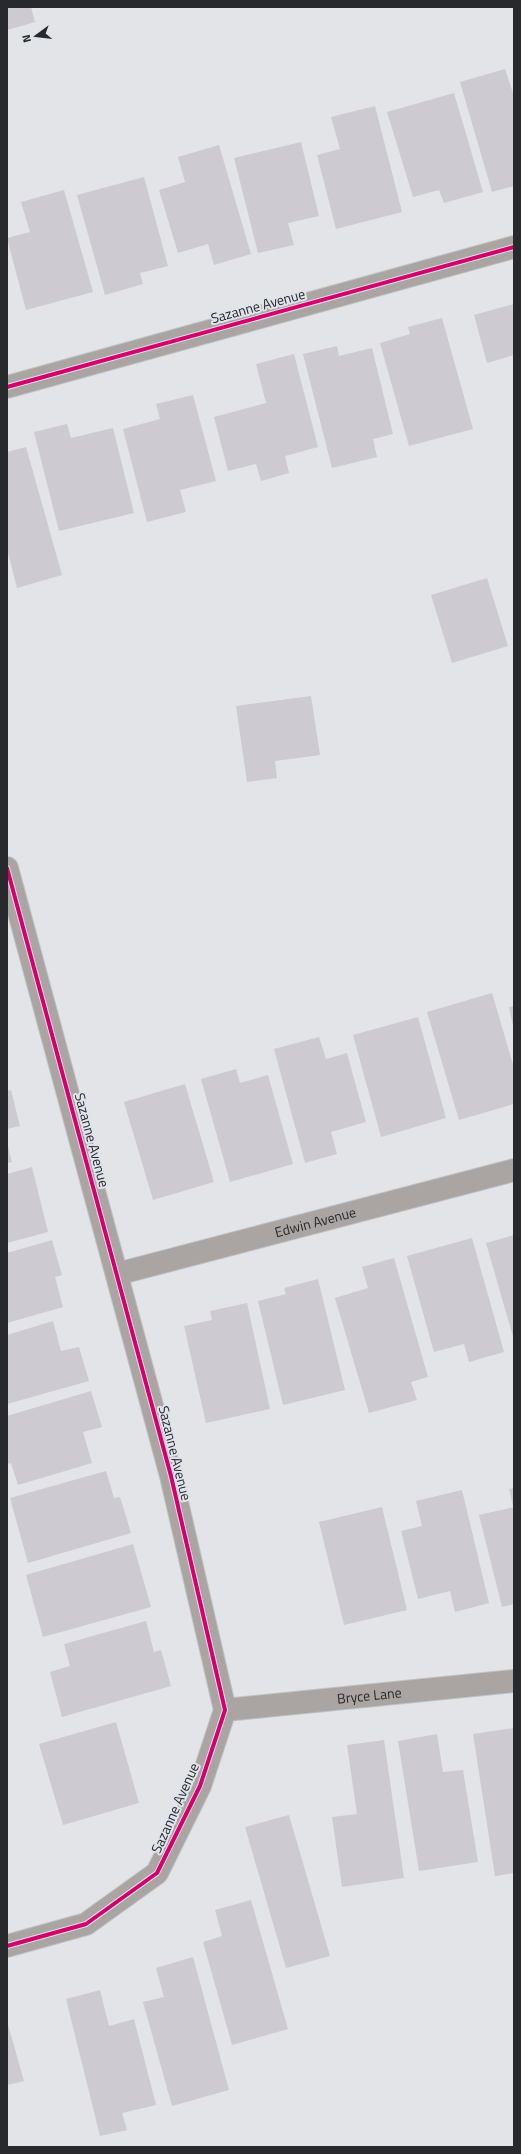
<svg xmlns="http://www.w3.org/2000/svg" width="521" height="2154" viewBox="0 0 521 2154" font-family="'Titillium Web',sans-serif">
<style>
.building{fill:#cdcad2}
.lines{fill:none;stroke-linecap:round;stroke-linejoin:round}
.minor-casing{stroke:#c1c2c5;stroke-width:24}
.minor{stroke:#aaa5a3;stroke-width:22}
.cycleway-casing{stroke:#dfe3eb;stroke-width:6}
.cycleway{stroke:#d6006c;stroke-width:4}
.labels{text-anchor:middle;stroke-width:4;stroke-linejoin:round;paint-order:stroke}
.street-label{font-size:14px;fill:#28292c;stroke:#dfe3eb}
</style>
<rect width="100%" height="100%" fill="#e2e4e8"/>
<g class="building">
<polygon points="7,7 31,7 35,22 7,30"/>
<polygon points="505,69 514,96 514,186 492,192 460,82"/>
<polygon points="454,93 483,192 444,203 439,190 413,197 387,112"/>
<polygon points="375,106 402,212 336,229 317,155 340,149 331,117"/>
<polygon points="301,142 319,216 288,223 294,245 258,253 234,158"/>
<polygon points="219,145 251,254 214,265 208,244 178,253 159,190 185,182 178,157"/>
<polygon points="144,177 168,266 140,273 143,284 105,295 77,195"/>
<polygon points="64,190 93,292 26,310 7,238 30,232 21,202"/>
<polygon points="514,304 514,355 487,363 474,315"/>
<polygon points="442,318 473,429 409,446 380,343 410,334 408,327"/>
<polygon points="337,346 339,356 372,348 393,434 373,439 377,457 332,468 303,354"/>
<polygon points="294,354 318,447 285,456 289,473 261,481 256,464 228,471 214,417 266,403 256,364"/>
<polygon points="193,395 216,481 180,490 186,512 147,522 123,429 160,419 156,404"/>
<polygon points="67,424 71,438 113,428 134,513 59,531 34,432"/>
<polygon points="26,447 62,575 17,588 7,549 7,452"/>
<polygon points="487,578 508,646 452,663 431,595"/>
<polygon points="311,696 320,755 275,761 277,778 247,782 236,706"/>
<polygon points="492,993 514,1068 514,1104 459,1120 427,1012"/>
<polygon points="514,1006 514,1026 513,1026 509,1007"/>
<polygon points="418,1017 446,1118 381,1137 353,1035"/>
<polygon points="319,1037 326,1059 347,1053 366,1122 331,1132 337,1154 305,1163 274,1049"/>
<polygon points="236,1069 240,1083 268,1075 293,1164 230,1182 201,1079"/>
<polygon points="185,1084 214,1182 153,1200 124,1102"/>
<polygon points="11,1090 20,1126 7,1129 7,1091"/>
<polygon points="7,1142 12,1162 7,1163"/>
<polygon points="32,1167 48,1232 7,1243 7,1174"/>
<polygon points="514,1235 514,1340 486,1243"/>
<polygon points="472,1238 504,1352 469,1362 464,1344 434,1352 407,1256"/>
<polygon points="52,1240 62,1275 55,1277 63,1307 7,1323 7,1253"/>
<polygon points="394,1258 428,1377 411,1382 417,1400 369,1413 335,1298 368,1288 362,1267"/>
<polygon points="318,1279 345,1390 283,1405 258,1301 286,1294 284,1288"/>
<polygon points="247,1303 270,1409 206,1423 184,1326 212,1320 210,1311"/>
<polygon points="53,1321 61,1351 79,1347 89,1381 7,1404 7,1335"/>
<polygon points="91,1391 102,1427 83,1432 92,1463 18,1485 11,1463 7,1464 7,1416"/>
<polygon points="106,1471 114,1498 120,1497 131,1533 28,1563 10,1498"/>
<polygon points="514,1488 514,1506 513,1506 509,1489"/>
<polygon points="462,1490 489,1603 455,1612 450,1591 418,1599 401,1531 422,1526 416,1501"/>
<polygon points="382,1507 407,1610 344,1625 319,1522"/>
<polygon points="514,1507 514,1604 502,1607 479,1515"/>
<polygon points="133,1544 151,1607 43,1637 26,1575"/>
<polygon points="146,1621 154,1652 161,1650 171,1686 62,1717 50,1672 70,1666 64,1644"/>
<polygon points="116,1722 139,1803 63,1825 39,1744"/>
<polygon points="514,1728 514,1873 495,1876 473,1734"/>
<polygon points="437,1734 443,1772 463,1770 478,1862 419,1871 398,1741"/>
<polygon points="384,1740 404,1878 342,1887 332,1817 357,1814 347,1745"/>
<polygon points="289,1815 330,1956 286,1968 245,1827"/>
<polygon points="251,1900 288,2029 232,2045 203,1942 222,1936 215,1910"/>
<polygon points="193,1957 229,2090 172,2106 143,2002 164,1997 156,1968"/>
<polygon points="100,1990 109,2026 134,2019 156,2105 122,2113 127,2130 100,2136 66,1999"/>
<polygon points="7,2021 24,2081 7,2085"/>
</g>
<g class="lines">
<g class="minor-casing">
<g id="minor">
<polyline points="7,387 514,247"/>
<polyline points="7,868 171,1476 225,1710 200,1786 157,1873 86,1924 7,1946"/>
<path id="s1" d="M117,1274L514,1170"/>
<path id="s2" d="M225,1710L514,1681"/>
</g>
</g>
<use href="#minor" class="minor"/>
<g class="cycleway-casing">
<g id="cycleway">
<polyline points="7,387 514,247"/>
<polyline points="7,868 171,1476 225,1710 200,1786 157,1873 86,1924 7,1946"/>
</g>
</g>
<use href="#cycleway" class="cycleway"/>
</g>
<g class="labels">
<g class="street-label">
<text transform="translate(258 306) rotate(-15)" y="5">Sazanne Avenue</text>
<text transform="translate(92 1140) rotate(75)" y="5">Sazanne Avenue</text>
<text dy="5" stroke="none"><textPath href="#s1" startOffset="205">Edwin Avenue</textPath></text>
<text transform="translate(175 1453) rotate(76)" y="5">Sazanne Avenue</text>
<text dy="5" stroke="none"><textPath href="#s2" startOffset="145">Bryce Lane</textPath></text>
<text transform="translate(175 1808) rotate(-66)" y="5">Sazanne Avenue</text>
</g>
</g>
<rect width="521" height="2154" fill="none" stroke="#28292c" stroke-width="16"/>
<g transform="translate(36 36) rotate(255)" stroke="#dfe3eb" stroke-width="3" paint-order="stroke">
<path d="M0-3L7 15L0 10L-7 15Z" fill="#28292c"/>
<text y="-6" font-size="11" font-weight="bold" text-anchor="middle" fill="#28292c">N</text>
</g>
</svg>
